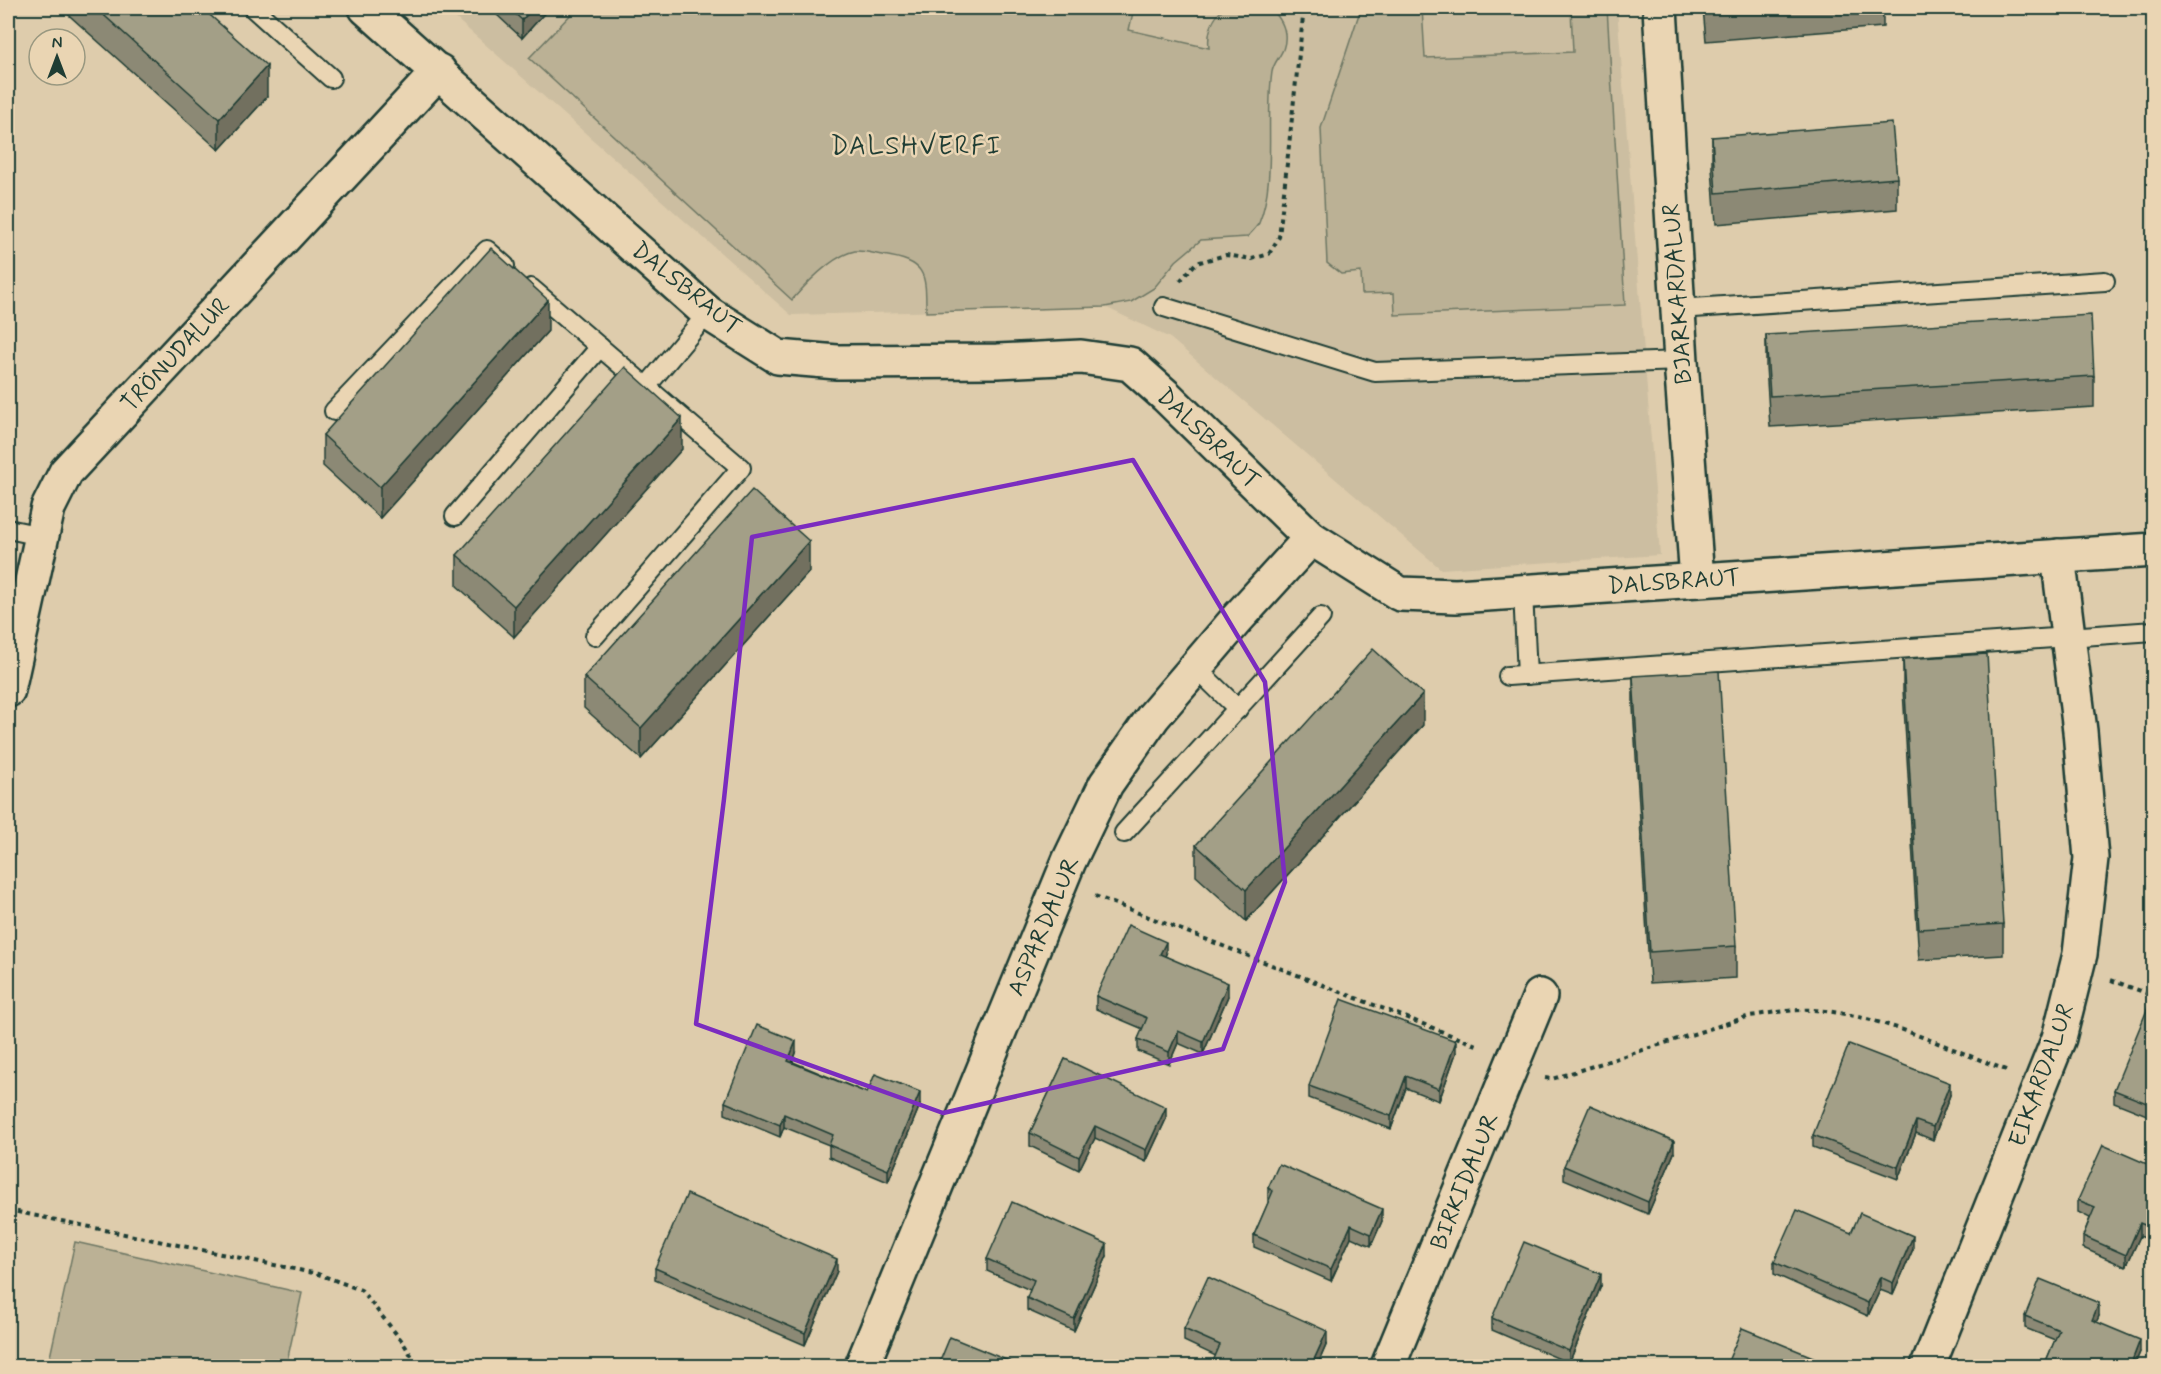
<svg xmlns="http://www.w3.org/2000/svg" width="2161" height="1374" viewBox="0 0 2161 1374" font-family="Mynerve,sans-serif">
<style>
.built{fill:#ccbea1}
.park{fill:#bbb195;stroke:#6d7764;stroke-width:1.5}
.lines{fill:none;stroke-linecap:round;stroke-linejoin:round}
.service-casing{stroke:#1f3d34;stroke-width:22}
.minor-casing{stroke:#1f3d34;stroke-width:38}
.tertiary-casing{stroke:#1f3d34;stroke-width:38}
.path{stroke:#1f3d34;stroke-width:4;stroke-dasharray:4.5 4.5;stroke-linecap:butt}
.service{stroke:#ead5b3;stroke-width:18}
.minor{stroke:#ead5b3;stroke-width:33}
.tertiary{stroke:#ead5b3;stroke-width:33}
.wall{fill:#8c8974;stroke:#1f3d34;stroke-width:1.5}
.shaded-wall{fill:#726f5e;stroke:#1f3d34;stroke-width:1.5}
.building{fill:#a39f87;stroke:#1f3d34;stroke-width:1.5}
.marked{fill:none;stroke:#7b2cbf;stroke-width:4.5;stroke-linejoin:round}
.labels{text-anchor:middle;stroke-width:5;stroke-linejoin:round;paint-order:stroke}
.street-label{font-size:24px;fill:#1f3d34;stroke:#ead5b3}
.neighbourhood-label{font-size:26px;letter-spacing:1.5px;fill:#1f3d34;stroke:#ead5b3}
</style>
<rect width="100%" height="100%" fill="#deccac"/>
<filter id="ink" filterUnits="userSpaceOnUse"><feTurbulence type="fractalNoise" baseFrequency=".0167" numOctaves="2"/><feDisplacementMap in="SourceGraphic" scale="12" xChannelSelector="R" yChannelSelector="G"/><feConvolveMatrix kernelMatrix="1 2 1 2 8 2 1 2 1" color-interpolation-filters="sRGB"/></filter>
<g filter="url(#ink)">
<polygon class="built" points="444,8 1617,8 1660,555 1441,569 1170,338 1105,307 791,315"/>
<g class="park">
<path d="M577,8H1134L1129,30L1209,48C1207,31 1212,19 1224,8H1269C1277,13 1284,24 1285,34C1287,53 1274,59 1272,72C1265,118 1277,180 1259,223C1256,228 1251,233 1247,237L1201,240L1176,261L1154,288L1131,302L1105,307L926,312C926,272 926,262 883,255C875,254 863,250 855,251C833,255 806,284 792,300L529,58Z"/>
<polygon points="1361,8 1422,8 1425,58 1573,52 1571,9 1607,8 1625,305 1395,315 1394,293 1362,294 1361,272 1341,274 1327,263 1321,128"/>
<polygon points="75,1242 302,1293 286,1366 48,1366"/>
</g>
<g class="lines">
<g class="service-casing">
<g id="service">
<polyline points="253,8 331,78"/>
<polyline points="531,288 741,468 595,636"/>
<polyline points="1164,307 1375,372 1681,361"/>
<polyline points="1678,309 2105,281"/>
<polyline points="646,387 708,313"/>
<polyline points="334,411 487,250 505,266"/>
<polyline points="455,516 600,347"/>
<polyline points="8,529 41,536"/>
<polyline points="1523,592 1527,675"/>
<polyline points="1195,667 1238,709"/>
<polyline points="1508,676 2154,631"/>
<polyline points="1124,833 1321,617"/>
</g>
</g>
<g class="minor-casing">
<g id="minor">
<polyline points="1660,8 1681,361 1697,580"/>
<polyline points="862,1366 1069,861 1106,784 1153,717 1236,620 1311,538"/>
<polyline points="1388,1366 1540,996"/>
<polyline points="1928,1366 2059,1038 2080,954 2091,858 2080,731 2058,556"/>
</g>
</g>
<g class="tertiary-casing">
<g id="tertiary">
<polyline points="366,8 708,313 778,357 837,362 997,361 1081,357 1130,364 1166,396 1311,538 1400,594 1456,596 2154,550"/>
<polyline points="8,690 48,508 66,472 439,71"/>
</g>
</g>
<g class="path">
<polyline points="1180,281 1196,263 1226,255 1252,259 1269,254 1279,237 1304,8"/>
<polyline points="1095,896 1479,1046"/>
<polyline points="2111,980 2154,996"/>
<path d="M1545,1078L1552,1079L1750,1016C1771,1013 1792,1009 1814,1010C1878,1014 1945,1047 2006,1070"/>
<polyline points="8,1210 318,1274 361,1290 402,1341 418,1366"/>
</g>
<use href="#service" class="service"/>
<use href="#minor" class="minor"/>
<use href="#tertiary" class="tertiary"/>
</g>
<g class="wall">
<polygon points="61,8 202,8 267,97 219,150"/>
<polygon points="497,8 549,8 522,38 497,15"/>
<polygon points="1703,8 1883,8 1883,27 1706,41"/>
<polygon points="1712,137 1897,178 1897,209 1716,224 1712,168"/>
<polygon points="548,331 380,518 323,466 323,435"/>
<polygon points="1766,335 2094,376 2094,407 1770,427 1766,366"/>
<polygon points="682,449 514,637 457,586 457,555"/>
<polygon points="809,572 641,759 584,708 584,677"/>
<polygon points="1903,659 2003,924 2003,955 1919,960 1903,690"/>
<polygon points="1633,676 1736,946 1736,978 1650,983 1633,707"/>
<polygon points="1423,725 1246,921 1196,876 1196,845"/>
<polygon points="1166,954 1165,956 1228,996 1203,1054 1178,1043 1169,1064 1138,1051 1138,1039 1143,1029 1096,1009 1096,996"/>
<polygon points="2154,1007 2154,1118 2114,1102 2114,1090"/>
<polygon points="796,1053 793,1062 867,1093 920,1105 888,1182 829,1157 829,1145 784,1127 780,1137 725,1114 725,1102"/>
<polygon points="1456,1053 1439,1101 1406,1088 1391,1129 1309,1098 1309,1086"/>
<polygon points="1065,1059 1166,1119 1146,1162 1095,1138 1079,1170 1030,1146 1030,1133"/>
<polygon points="1950,1095 1933,1140 1916,1133 1898,1179 1813,1147 1813,1135"/>
<polygon points="1674,1153 1648,1214 1564,1179 1564,1166"/>
<polygon points="2154,1167 2154,1242 2140,1236 2126,1267 2083,1248 2083,1236 2090,1218 2078,1212 2078,1200"/>
<polygon points="1268,1188 1382,1221 1371,1246 1351,1237 1331,1281 1254,1247 1254,1235 1269,1201 1268,1201"/>
<polygon points="1851,1233 1913,1249 1893,1295 1880,1290 1868,1316 1774,1274 1774,1262"/>
<polygon points="1107,1256 1074,1331 1027,1310 1027,1298 1030,1290 987,1271 987,1259"/>
<polygon points="655,1268 837,1271 805,1345 655,1280"/>
<polygon points="1601,1286 1569,1363 1492,1330 1492,1318"/>
<polygon points="2025,1316 2099,1316 2096,1322 2140,1352 2134,1366 2044,1366 2055,1340 2025,1328"/>
<polygon points="1184,1329 1327,1343 1317,1366 1211,1366 1216,1356 1184,1341"/>
</g>
<g class="shaded-wall">
<polygon points="533,8 549,8 522,38 522,20"/>
<polygon points="267,66 267,97 219,150 219,119"/>
<polygon points="548,300 548,331 380,518 380,487"/>
<polygon points="682,418 682,449 514,637 514,606"/>
<polygon points="809,541 809,572 641,759 641,728"/>
<polygon points="1423,694 1423,725 1246,921 1246,890"/>
<polygon points="1166,942 1166,954 1160,966 1160,954"/>
<polygon points="1228,983 1228,996 1203,1054 1203,1042"/>
<polygon points="1178,1031 1178,1043 1169,1064 1169,1052"/>
<polygon points="796,1041 796,1053 788,1073 788,1061"/>
<polygon points="1456,1041 1456,1053 1439,1101 1439,1089"/>
<polygon points="1406,1076 1406,1088 1391,1129 1391,1116"/>
<polygon points="1950,1083 1950,1095 1933,1140 1933,1127"/>
<polygon points="920,1092 920,1105 888,1182 888,1170"/>
<polygon points="1166,1107 1166,1119 1146,1162 1146,1150"/>
<polygon points="784,1114 784,1127 780,1137 780,1125"/>
<polygon points="1916,1121 1916,1133 1898,1179 1898,1167"/>
<polygon points="1095,1126 1095,1138 1079,1170 1079,1157"/>
<polygon points="1674,1141 1674,1153 1648,1214 1648,1202"/>
<polygon points="1382,1209 1382,1221 1371,1246 1371,1234"/>
<polygon points="2140,1223 2140,1236 2126,1267 2126,1255"/>
<polygon points="1351,1225 1351,1237 1331,1281 1331,1269"/>
<polygon points="1913,1236 1913,1249 1893,1295 1893,1283"/>
<polygon points="1107,1244 1107,1256 1074,1331 1074,1319"/>
<polygon points="837,1259 837,1271 805,1345 805,1333"/>
<polygon points="1601,1274 1601,1286 1569,1363 1569,1351"/>
<polygon points="1880,1277 1880,1290 1868,1316 1868,1303"/>
<polygon points="2099,1303 2099,1316 2092,1332 2092,1320"/>
<polygon points="1327,1331 1327,1343 1317,1366 1311,1366"/>
<polygon points="2140,1340 2140,1352 2134,1366 2130,1366"/>
</g>
<g class="building">
<polygon points="96,8 202,8 267,66 219,119"/>
<polygon points="509,8 533,8 522,20"/>
<polygon points="1706,8 1735,8 1706,10"/>
<polygon points="1892,123 1897,178 1716,193 1712,137"/>
<polygon points="491,248 548,300 380,487 323,435"/>
<polygon points="2091,315 2094,376 1770,396 1766,335"/>
<polygon points="625,367 682,418 514,606 457,555"/>
<polygon points="752,490 809,541 641,728 584,677"/>
<polygon points="1373,649 1423,694 1246,890 1196,845"/>
<polygon points="1987,654 2003,924 1919,929 1903,659"/>
<polygon points="1719,671 1736,946 1650,952 1633,676"/>
<polygon points="1128,925 1166,942 1160,954 1228,983 1203,1042 1178,1031 1169,1052 1138,1039 1147,1018 1096,996"/>
<polygon points="1341,999 1456,1041 1439,1089 1406,1076 1391,1116 1309,1086"/>
<polygon points="2149,1005 2154,1007 2154,1106 2114,1090"/>
<polygon points="757,1025 796,1041 788,1061 867,1093 875,1074 920,1092 888,1170 829,1145 833,1135 784,1114 780,1125 725,1102"/>
<polygon points="1849,1044 1950,1083 1933,1127 1916,1121 1898,1167 1813,1135"/>
<polygon points="1065,1059 1166,1107 1146,1150 1095,1126 1079,1157 1030,1133"/>
<polygon points="1590,1105 1674,1141 1648,1202 1564,1166"/>
<polygon points="2103,1145 2154,1167 2154,1229 2140,1223 2126,1255 2083,1236 2095,1207 2078,1200"/>
<polygon points="1279,1164 1382,1209 1371,1234 1351,1225 1331,1269 1254,1235 1273,1191 1268,1188"/>
<polygon points="687,1194 837,1259 805,1333 655,1268"/>
<polygon points="1012,1202 1107,1244 1074,1319 1027,1298 1034,1280 987,1259"/>
<polygon points="1797,1210 1851,1233 1860,1213 1913,1236 1893,1283 1880,1277 1868,1303 1774,1262"/>
<polygon points="1524,1242 1601,1274 1569,1351 1492,1318"/>
<polygon points="1208,1277 1327,1331 1311,1366 1211,1366 1220,1345 1184,1329"/>
<polygon points="2040,1279 2099,1303 2092,1320 2140,1340 2130,1366 2044,1366 2059,1330 2025,1316"/>
<polygon points="1742,1328 1835,1366 1726,1366"/>
<polygon points="950,1337 1021,1366 938,1366"/>
</g>
</g>
<path class="marked" d="M1133,460L1265,682L1285,882L1223,1049L943,1113L696,1024L724,799L752,537Z"/>
<g class="labels">
<g class="street-label">
<text transform="translate(687 288) rotate(39)" y="8">DALSBRAUT</text>
<text transform="translate(1677 294) rotate(-94)" y="8">BJARKARDALUR</text>
<text transform="translate(175 354) rotate(-47)" y="8">TRÖNUDALUR</text>
<text transform="translate(1209 438) rotate(44)" y="8">DALSBRAUT</text>
<text transform="translate(1674 581) rotate(-4)" y="8">DALSBRAUT</text>
<text transform="translate(1043 926) rotate(-67)" y="8">ASPARDALUR</text>
<text transform="translate(2041 1075) rotate(-70)" y="8">EIKARDALUR</text>
<text transform="translate(1464 1181) rotate(-68)" y="8">BIRKIDALUR</text>
</g>
<g class="neighbourhood-label">
<text x="916" y="154">DALSHVERFI</text>
</g>
</g>
<rect width="2161" height="1374" fill="none" stroke="#ead5b3" stroke-width="30"/>
<rect x="15" y="15" width="2131" height="1344" fill="none" stroke="#1f3d34" stroke-width="2" filter="url(#ink)"/>
<g transform="translate(57 57)"><circle r="28" fill="#ead5b3" stroke="#999880" stroke-width="1.5"/>
<path d="M0-4.5L10 22L0 15L-10 22Z" fill="#1f3d34"/>
<text y="-9" font-size="16" font-weight="bold" text-anchor="middle" fill="#1f3d34">N</text>
</g>
</svg>
